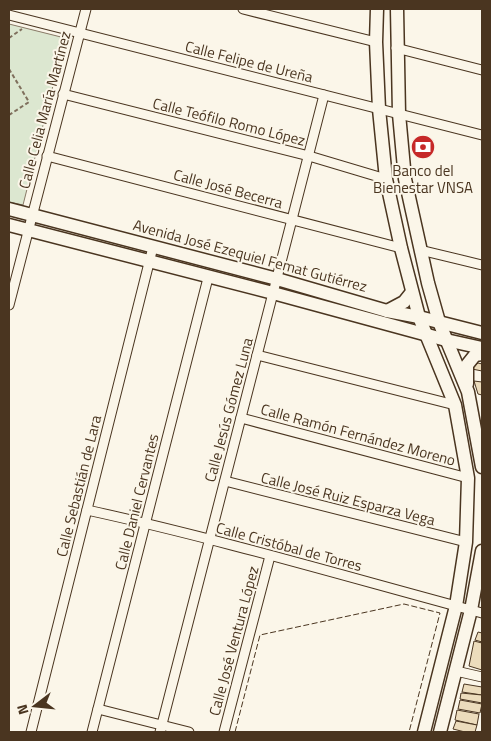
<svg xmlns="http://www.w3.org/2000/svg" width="491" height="741" viewBox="0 0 491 741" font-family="'Titillium Web',sans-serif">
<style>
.green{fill:#dce7d0;stroke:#887966}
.building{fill:#ecdcbc;stroke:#4a3520}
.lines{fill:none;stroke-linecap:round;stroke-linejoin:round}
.street-casing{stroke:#4a3520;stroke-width:11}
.secondary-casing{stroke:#4a3520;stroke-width:15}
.path{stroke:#7f6f5c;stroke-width:2;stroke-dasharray:4 2.5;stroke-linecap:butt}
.street{stroke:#fbf6e9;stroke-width:9}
.secondary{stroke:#fbf6e9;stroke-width:12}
.fence{stroke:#4a3520;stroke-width:1;stroke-dasharray:6 2.5;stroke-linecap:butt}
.labels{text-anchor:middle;stroke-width:4;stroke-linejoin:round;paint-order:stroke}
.street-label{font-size:15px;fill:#4a3520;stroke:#fbf6e9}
.poi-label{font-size:15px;fill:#4a3520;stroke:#fbf6e9}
</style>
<rect width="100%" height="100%" fill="#fbf6e9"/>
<polygon class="green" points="9,24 65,38 23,205 9,202"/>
<g class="building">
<polygon points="478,363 482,364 482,371 472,369"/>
<polygon points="474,381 482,382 482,395 478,394"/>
<polygon points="478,632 482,633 482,642 475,640"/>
<polygon points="474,641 482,643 482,670 469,666"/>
<polygon points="464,684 482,687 482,695 462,692"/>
<polygon points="461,693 482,695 482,703 460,699"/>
<polygon points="460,700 482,704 480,713 458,709"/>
<polygon points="457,710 479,714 477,725 455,720"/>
<polygon points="456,721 477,725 475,732 465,732 453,729"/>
</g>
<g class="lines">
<g class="street-casing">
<g id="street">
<polyline points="243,9 376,42"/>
<polyline points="9,15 482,135"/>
<polyline points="396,48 482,70"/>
<polyline points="63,94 309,156 386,179"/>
<polyline points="47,156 401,248"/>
<polyline points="420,250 482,265"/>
<polyline points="9,305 86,9"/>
<polyline points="257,355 455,405"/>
<polyline points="241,418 468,478"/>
<polyline points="225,481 466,542"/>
<path d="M87,510C220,539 351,578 482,613"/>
<polyline points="456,671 482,677"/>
<polyline points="98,709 189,732"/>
<polyline points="31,732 153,247"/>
<polyline points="92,732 208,278"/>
<polyline points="160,732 324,95"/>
<polyline points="224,732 270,556"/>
</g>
</g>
<g class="secondary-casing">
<g id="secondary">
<polyline points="377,9 376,42 379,109 386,179 401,248 419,317 455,405 468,478 466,542 456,606 424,732"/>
<polyline points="397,9 399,114 405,179 428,283 439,322 468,392 482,467"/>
<polyline points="9,209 277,279 387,311 419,317 482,333"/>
<polyline points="9,225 273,293 446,340 482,348"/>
<polyline points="387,311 404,302 412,292"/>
<polyline points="467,384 467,365 475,355 482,354"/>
<polyline points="440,732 471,610 482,551"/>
</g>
</g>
<g class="path">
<polyline points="9,38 22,29"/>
<polyline points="9,69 29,102 9,115"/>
</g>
<use href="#street" class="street"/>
<use href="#secondary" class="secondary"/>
<polyline class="fence" points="235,732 260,635 404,604 440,613 409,732"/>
</g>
<defs>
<g id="bank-disc" transform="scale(1.25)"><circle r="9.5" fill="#c62828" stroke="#fbf6e9"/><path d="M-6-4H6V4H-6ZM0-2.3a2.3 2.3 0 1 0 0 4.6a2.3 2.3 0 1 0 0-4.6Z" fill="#fff"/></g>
</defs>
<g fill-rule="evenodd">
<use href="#bank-disc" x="423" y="147"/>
</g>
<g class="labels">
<g class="street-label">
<text transform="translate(249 62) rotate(14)" y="5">Calle Felipe de Ureña</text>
<text transform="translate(45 110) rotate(-75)" y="5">Calle Celia María Martínez</text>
<text transform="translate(229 122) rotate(14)" y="5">Calle Teófilo Romo López</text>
<text transform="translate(228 189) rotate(15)" y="5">Calle José Becerra</text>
<text transform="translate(250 256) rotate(15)" y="5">Avenida José Ezequiel Femat Gutiérrez</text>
<text transform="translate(229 410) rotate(-75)" y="5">Calle Jesús Gómez Luna</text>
<text transform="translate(358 435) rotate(15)" y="5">Calle Ramón Fernández Moreno</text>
<text transform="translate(79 486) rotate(-76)" y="5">Calle Sebastián de Lara</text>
<text transform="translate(348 499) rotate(14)" y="5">Calle José Ruiz Esparza Vega</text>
<text transform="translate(137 502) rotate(-76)" y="5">Calle Daniel Cervantes</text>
<text transform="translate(289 547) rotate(15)" y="5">Calle Cristóbal de Torres</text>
<text transform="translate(234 641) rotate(-75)" y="5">Calle José Ventura López</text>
</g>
<g class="poi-label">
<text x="423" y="176">Banco del<tspan x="423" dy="17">Bienestar VNSA</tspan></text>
</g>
</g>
<rect width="491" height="741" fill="none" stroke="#4a3520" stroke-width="20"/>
<g transform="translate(35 706) rotate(254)" stroke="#fbf6e9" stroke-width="4" paint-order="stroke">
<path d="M0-4L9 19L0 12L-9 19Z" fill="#4a3520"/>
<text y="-8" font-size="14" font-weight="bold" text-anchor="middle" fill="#4a3520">N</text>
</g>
</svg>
